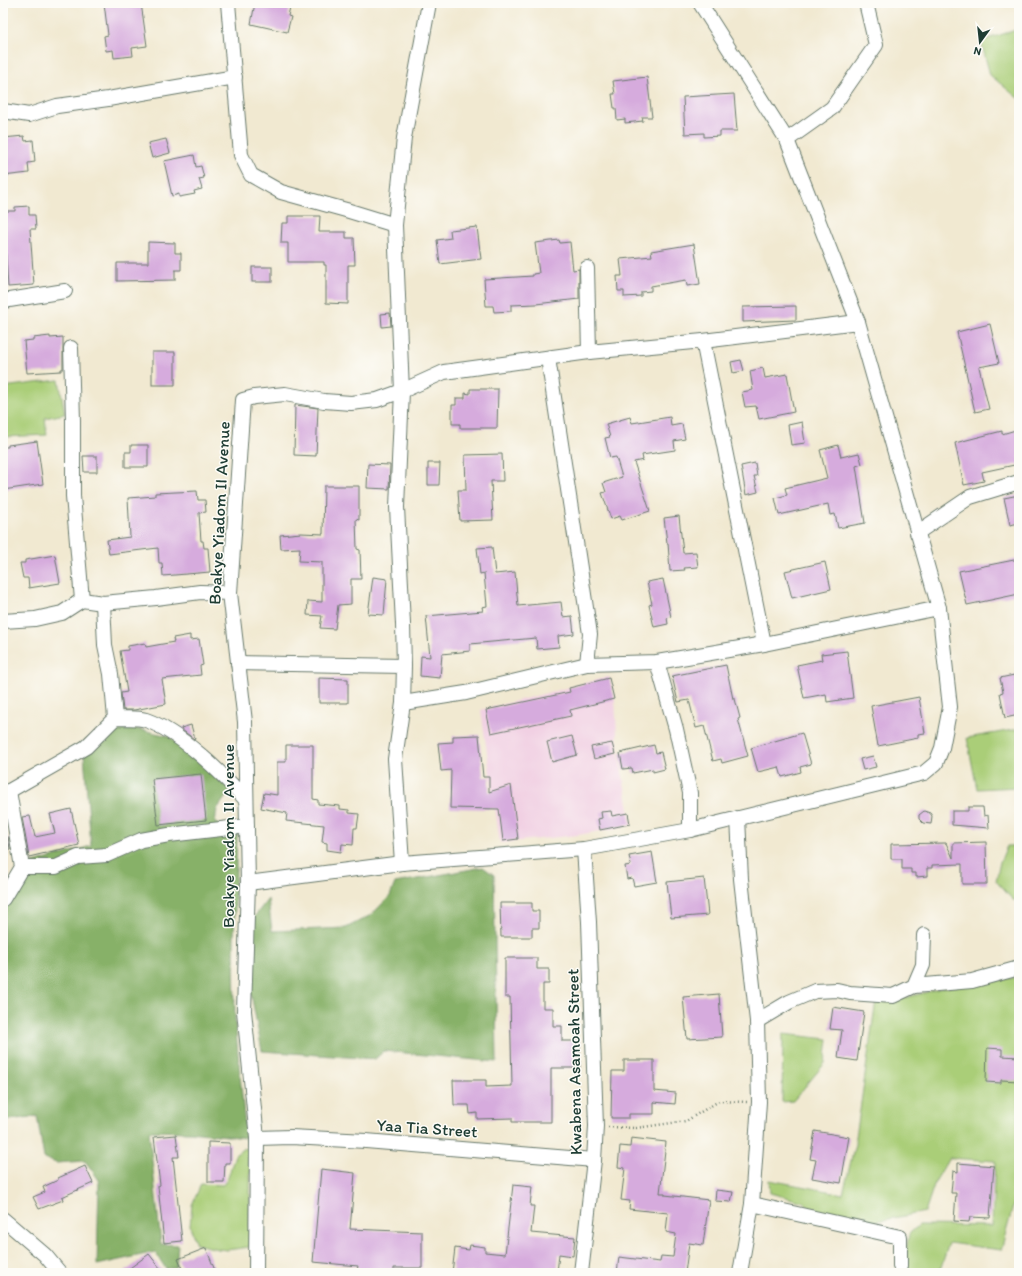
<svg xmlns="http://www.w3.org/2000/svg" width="1022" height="1276" viewBox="0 0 1022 1276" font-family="Itim,sans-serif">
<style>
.built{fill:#f1d0e3}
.green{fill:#aace78;stroke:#648656}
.forest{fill:#87b168;stroke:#53774e}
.building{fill:#d6abdd}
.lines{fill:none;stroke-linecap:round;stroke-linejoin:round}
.minor-casing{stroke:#68796b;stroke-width:16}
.path{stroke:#68796b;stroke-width:2.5;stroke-dasharray:1 3;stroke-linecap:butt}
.minor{stroke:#fff;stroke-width:14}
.labels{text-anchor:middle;stroke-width:3;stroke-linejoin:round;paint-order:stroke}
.street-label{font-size:17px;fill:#1f3d34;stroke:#fdfcf7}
</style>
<rect width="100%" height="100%" fill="#fdfcf7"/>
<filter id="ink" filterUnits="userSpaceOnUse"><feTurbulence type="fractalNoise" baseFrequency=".025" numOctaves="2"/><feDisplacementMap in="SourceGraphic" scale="8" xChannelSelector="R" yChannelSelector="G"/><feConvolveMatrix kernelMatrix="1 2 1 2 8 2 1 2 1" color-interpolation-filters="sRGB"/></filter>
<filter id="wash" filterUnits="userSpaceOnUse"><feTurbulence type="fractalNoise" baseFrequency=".012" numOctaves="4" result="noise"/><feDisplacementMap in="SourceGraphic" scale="16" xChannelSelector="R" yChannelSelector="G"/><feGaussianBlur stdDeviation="0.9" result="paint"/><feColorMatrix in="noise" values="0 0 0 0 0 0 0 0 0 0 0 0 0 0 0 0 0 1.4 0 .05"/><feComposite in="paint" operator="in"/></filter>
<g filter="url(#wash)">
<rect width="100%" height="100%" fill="#f1e9d1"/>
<polygon class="built" points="609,677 615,700 618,751 632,825 578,835 500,843 481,710"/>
<g class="green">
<polygon points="1019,29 1019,99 990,75 981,41"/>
<polygon points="59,380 65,414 45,418 47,435 3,437 3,387"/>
<polygon points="1019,729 1019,787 977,789 967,738"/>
<polygon points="1007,846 1019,846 1019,901 1013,900 996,881 1000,862"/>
<polygon points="1019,977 1019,1196 1016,1196 1001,1250 949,1243 939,1273 902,1273 909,1234 919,1225 992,1226 995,1161 949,1158 935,1182 925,1212 868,1223 817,1215 804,1202 770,1193 769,1180 843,1194 855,1144 876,1000 897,1000 942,988"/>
<polygon points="783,1034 828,1039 825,1063 793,1101 782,1102"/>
<polygon points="244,1148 251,1150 249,1247 227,1250 218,1249 196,1244 190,1226 192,1205 201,1184 223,1185 228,1178 235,1155"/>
</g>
<g class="forest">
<polygon points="113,728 137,729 169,736 231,790 217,809 215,823 237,832 234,938 235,1021 246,1138 190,1132 149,1131 161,1244 178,1245 176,1267 166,1269 155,1252 97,1265 99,1180 85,1161 56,1163 44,1158 37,1116 3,1121 3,902 27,865 91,846 83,742"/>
<polygon points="483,867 494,875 497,1062 384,1051 375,1059 262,1051 250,988 254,917 268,899 272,931 346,928 371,915 390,896 395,883"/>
</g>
<g id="blocks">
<g class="building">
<polygon points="104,3 141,3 147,46 132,48 133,56 114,58 113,50 106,51 104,36 108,35"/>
<polygon points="255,3 291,3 288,16 291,17 287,32 251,24"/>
<polygon points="647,77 652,117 642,117 643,121 625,123 625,119 617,120 616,108 614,108 612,94 615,94 613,81"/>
<polygon points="734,94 737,131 720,131 720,136 704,137 704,133 685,134 683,97"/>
<polygon points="24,136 25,141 33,140 35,162 28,163 29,173 3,176 3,138"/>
<polygon points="166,139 170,153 152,158 148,143"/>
<polygon points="194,155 196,167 201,166 204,178 199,179 202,189 194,191 195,194 179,197 179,194 172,196 164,161"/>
<polygon points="29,206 29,215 35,215 36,229 30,229 34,285 8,287 3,211 15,211 15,207"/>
<polygon points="288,216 320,216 319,232 346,232 346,238 354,238 355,265 348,265 348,304 326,303 326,265 324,265 324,262 288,262 288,243 281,243 282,223 288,223"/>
<polygon points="477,227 481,259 440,264 437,240 451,238 450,230"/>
<polygon points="559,240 560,243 570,242 573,270 579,269 579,299 536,304 511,305 511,311 494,312 493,306 486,306 484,279 533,276 533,274 539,273 535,243"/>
<polygon points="148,242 175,243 175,253 181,253 181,270 175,270 175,280 117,281 117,263 148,263"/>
<polygon points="694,244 700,284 687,286 686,280 651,286 651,291 641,292 641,296 624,297 624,291 618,291 617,276 622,276 620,259 652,256 651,251"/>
<rect x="252" y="267" width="20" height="15"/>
<polygon points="796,306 796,320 743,322 743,307"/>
<polygon points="390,313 391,326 382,327 381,314"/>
<polygon points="990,324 999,363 979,367 989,409 975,412 957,332"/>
<polygon points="50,336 50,338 63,337 63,369 61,369 61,371 27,373 24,341 33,340 33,338"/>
<rect x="152" y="352" width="23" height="33"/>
<polygon points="741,360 744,371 733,373 731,362"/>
<polygon points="763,368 765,378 787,374 794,412 759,419 756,406 745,407 742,392 753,390 750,371"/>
<polygon points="470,389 498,389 497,428 460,428 460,424 452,424 452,405 456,405 456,398 465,398 465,393 470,394"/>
<polygon points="295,405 318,408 316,456 294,455"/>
<polygon points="630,417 632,423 670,417 671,426 682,424 685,439 674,441 675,450 642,455 643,460 634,462 650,511 622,520 620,516 611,519 602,493 606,492 603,483 622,477 616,457 610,458 605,438 610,437 606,424"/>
<polygon points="802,422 805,443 791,445 788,425"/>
<polygon points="1019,429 1019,464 982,472 984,481 964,485 955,443 1002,431 1002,434"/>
<polygon points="37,441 43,484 3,490 3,447 8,447 8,445"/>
<polygon points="131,445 148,445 148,467 125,467 125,452 131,452"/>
<polygon points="838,445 841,457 859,453 862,464 856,466 865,523 838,528 835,514 830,515 828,504 779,515 775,498 787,495 785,488 827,478 820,450"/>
<polygon points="502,454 503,481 491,481 493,520 460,521 458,490 466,490 465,455"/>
<polygon points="83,456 97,456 97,472 84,472"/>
<polygon points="428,463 440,463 439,485 428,485"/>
<polygon points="755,463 757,476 754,476 758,492 746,495 741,466"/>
<polygon points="368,464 390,465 389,489 367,488"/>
<polygon points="324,486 359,486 359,520 356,519 357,549 360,550 361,579 351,579 351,604 338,605 335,629 320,628 322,616 307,615 308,601 322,602 322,562 299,561 300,548 281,549 280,535 301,533 323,534"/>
<polygon points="197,491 198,500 205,500 206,512 199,513 201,541 203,541 204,548 208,548 210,572 163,576 162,563 159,563 158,548 109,554 107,540 130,537 128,498 155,496 155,493"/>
<polygon points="1019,495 1019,523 1010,525 1004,498"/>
<polygon points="679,516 683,553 696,552 698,567 684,568 685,570 670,571 668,543 667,543 664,518"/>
<polygon points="492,547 495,574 515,572 518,606 561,602 563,617 572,616 574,634 558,636 559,647 537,649 536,638 470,644 470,651 442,654 440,678 420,676 421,656 430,657 426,616 483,611 482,607 487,606 484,573 480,574 477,548"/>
<polygon points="55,555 60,583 29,588 28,578 23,578 20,563 25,563 25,560"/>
<polygon points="1019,559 1019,594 967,605 959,571"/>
<polygon points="825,562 831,589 792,598 785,571"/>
<polygon points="373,577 387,579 384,615 368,614"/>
<polygon points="663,579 671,617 667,618 668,624 654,627 649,605 652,604 647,582"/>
<polygon points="190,635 190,640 199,639 203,665 200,666 201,675 162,679 166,704 134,710 123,710 121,693 127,692 120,651 128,650 128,646 145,643 146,647 174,642 173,638"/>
<polygon points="847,651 853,698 827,702 826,694 804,698 797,665 822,660 821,654"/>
<polygon points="726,665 733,699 735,699 740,718 738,719 748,756 722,763 721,759 713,761 704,726 696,728 689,700 678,702 672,676"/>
<polygon points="1019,674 1019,715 1005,718 1000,693 1003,692 1000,678"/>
<polygon points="319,678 348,679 348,703 319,703"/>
<polygon points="609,678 614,699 570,710 571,716 491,733 486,710 570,692 569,688"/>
<polygon points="919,697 925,733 918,734 918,738 878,746 871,706"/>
<polygon points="191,725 195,739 194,739 182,730 181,728"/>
<polygon points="802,733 811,764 800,767 801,772 782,777 779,767 758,772 751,748"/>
<polygon points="479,735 483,777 489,777 489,792 511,785 518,839 503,841 499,809 450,808 451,770 441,771 438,743 453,742 453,736"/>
<polygon points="572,736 577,755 552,762 547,742"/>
<polygon points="612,743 615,754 594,759 591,747"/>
<polygon points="286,745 313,745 313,799 318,800 318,804 340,806 340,809 349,810 349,813 359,814 357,828 354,828 353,845 342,844 341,852 327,850 327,843 322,842 324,825 286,821 287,813 261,808 264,793 277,795 277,762 286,762"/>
<polygon points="654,745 656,753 661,752 665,769 653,772 653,769 633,773 632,768 623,769 620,753"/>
<polygon points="873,756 876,767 863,770 860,759"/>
<polygon points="201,774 206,820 158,825 152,779"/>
<polygon points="968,807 983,807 984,816 988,815 989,828 952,825 952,811 968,811"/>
<polygon points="71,809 79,845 29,857 22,817 30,816 35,837 55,833 50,814"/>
<polygon points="611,811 612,816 628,813 630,824 600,830 598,819 602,818 601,812"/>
<polygon points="924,811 930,813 932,816 931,824 923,823 919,819 919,815"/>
<polygon points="8,837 10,849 3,851 3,839"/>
<polygon points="986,842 987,884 962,884 962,864 932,865 932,868 927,868 927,876 916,877 916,873 911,873 911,869 902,869 902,859 891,859 891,844 946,843 953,858 953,843"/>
<polygon points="652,852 657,882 634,886 632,878 627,879 625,866 631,865 629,856"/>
<polygon points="704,878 708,915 671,918 667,882"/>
<polygon points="500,903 532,903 532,911 539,911 539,928 532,928 532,937 501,937"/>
<polygon points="505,958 537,958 537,969 549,969 549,984 543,984 543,1008 553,1008 553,1026 562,1026 562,1041 580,1041 580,1068 551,1068 551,1122 512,1122 512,1118 477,1119 477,1113 470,1114 469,1105 454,1105 453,1080 486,1080 486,1087 512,1086 510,997 505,997"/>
<polygon points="719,994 722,1037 687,1039 683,997"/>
<polygon points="833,1007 864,1012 857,1061 838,1058 842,1030 830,1029"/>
<polygon points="987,1048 1002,1049 1002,1056 1019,1057 1019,1081 1001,1080 1001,1083 986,1082"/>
<polygon points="624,1060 654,1060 654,1091 676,1093 675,1104 654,1102 654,1114 629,1114 629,1118 611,1118 612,1071 624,1071"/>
<polygon points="815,1131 849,1137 841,1183 812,1178 816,1160 810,1159"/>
<polygon points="176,1135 179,1157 173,1157 182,1241 164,1243 158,1186 160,1185 154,1137"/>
<polygon points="631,1138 666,1142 660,1193 665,1193 665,1195 709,1200 703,1245 689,1243 685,1273 617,1273 619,1257 660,1262 661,1256 673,1257 676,1234 666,1232 668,1213 629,1209 630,1201 621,1200 625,1168 618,1167 620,1146 630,1147"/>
<polygon points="208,1142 230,1143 230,1163 225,1163 224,1182 208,1182"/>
<polygon points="958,1163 994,1166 990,1218 970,1217 969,1222 954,1221 956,1193 951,1193 953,1171 958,1172"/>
<polygon points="85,1166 93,1183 62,1197 63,1200 39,1209 33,1197 45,1192 43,1187 58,1180 58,1178"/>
<polygon points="321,1169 355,1173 350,1229 422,1232 422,1268 394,1268 394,1273 357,1271 358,1266 313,1262"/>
<polygon points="513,1185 532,1187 530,1206 534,1206 531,1233 575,1237 573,1256 559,1254 557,1273 452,1273 455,1248 469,1250 470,1245 485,1247 485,1252 505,1254"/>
<polygon points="716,1190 733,1192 731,1202 715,1201"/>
<polygon points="206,1248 216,1273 184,1273 178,1259"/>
<polygon points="149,1254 164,1273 123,1273"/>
</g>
</g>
</g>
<g filter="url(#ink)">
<use href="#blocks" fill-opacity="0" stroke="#68796b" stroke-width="1"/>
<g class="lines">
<g class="minor-casing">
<g id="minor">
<polyline points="228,3 241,155 251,175 281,192 346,210 395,225"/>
<polyline points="3,111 29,115 57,106 108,99 235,77"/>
<polyline points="787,140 832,108 876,45 866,3"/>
<polyline points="587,268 589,352"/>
<polyline points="3,301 65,291"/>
<polyline points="703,341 764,644"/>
<polyline points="71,348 73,421 73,496 82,600"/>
<polyline points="548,358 590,634 587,664"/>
<polyline points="917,533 970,497 1019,482"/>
<polyline points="3,621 35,619 62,613 82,600 103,603 156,598 200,592 230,593"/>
<polyline points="657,662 676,729 690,793 690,830"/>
<polyline points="238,663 404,666"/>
<polyline points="403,703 466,693 587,664 657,662 764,644 939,608"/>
<path d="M115,718C124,719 137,717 146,720C180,732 222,773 246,800"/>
<polyline points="9,791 86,747 115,718 111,674 105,645 103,603"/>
<polyline points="3,793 9,791 22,867 3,899"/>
<polyline points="738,818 741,879 757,1021 759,1102 752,1204 740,1273"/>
<polyline points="402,863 395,759 403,703 404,666 403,624 397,507 402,391 395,225 404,138 429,3"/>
<polyline points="22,867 56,867 78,857 107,855 141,840 169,835 247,826"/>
<polyline points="248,883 402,863 584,849 690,830 924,773 936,763 942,748 950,707 939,608 858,322 787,140 700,3"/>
<polyline points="914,986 972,981 1019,968"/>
<polyline points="757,1021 789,1002 815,991 837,990 850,993 893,996 914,986 923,965 924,935"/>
<polyline points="257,1138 291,1137 366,1141 594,1160"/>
<polyline points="752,1204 900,1237 900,1266"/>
<polyline points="3,1219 45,1255 60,1273"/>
<polyline points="256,1273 257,1138 244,1011 248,883 245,722 230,593 243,400 254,397 285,394 324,401 351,403 377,400 402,391 444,372 589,352 703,341 858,322"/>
<polyline points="581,1273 594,1160 596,1126 589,922 584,849"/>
</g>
</g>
<polyline class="path" points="608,1127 636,1128 686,1121 719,1101 747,1102"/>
<use href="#minor" class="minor"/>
</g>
</g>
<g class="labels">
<g class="street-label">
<text transform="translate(219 513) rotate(-87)" y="6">Boakye Yiadom II Avenue</text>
<text transform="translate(228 836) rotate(-90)" y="6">Boakye Yiadom II Avenue</text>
<text transform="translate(574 1062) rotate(-91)" y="6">Kwabena Asamoah Street</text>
<text transform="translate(427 1128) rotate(4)" y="6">Yaa Tia Street</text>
</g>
</g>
<rect width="1022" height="1276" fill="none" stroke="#fdfcf7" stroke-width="16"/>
<g transform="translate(980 42) rotate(195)" stroke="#fdfcf7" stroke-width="3" paint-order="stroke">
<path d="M0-3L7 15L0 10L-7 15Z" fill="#1f3d34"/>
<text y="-6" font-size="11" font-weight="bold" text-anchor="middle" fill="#1f3d34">N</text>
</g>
</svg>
